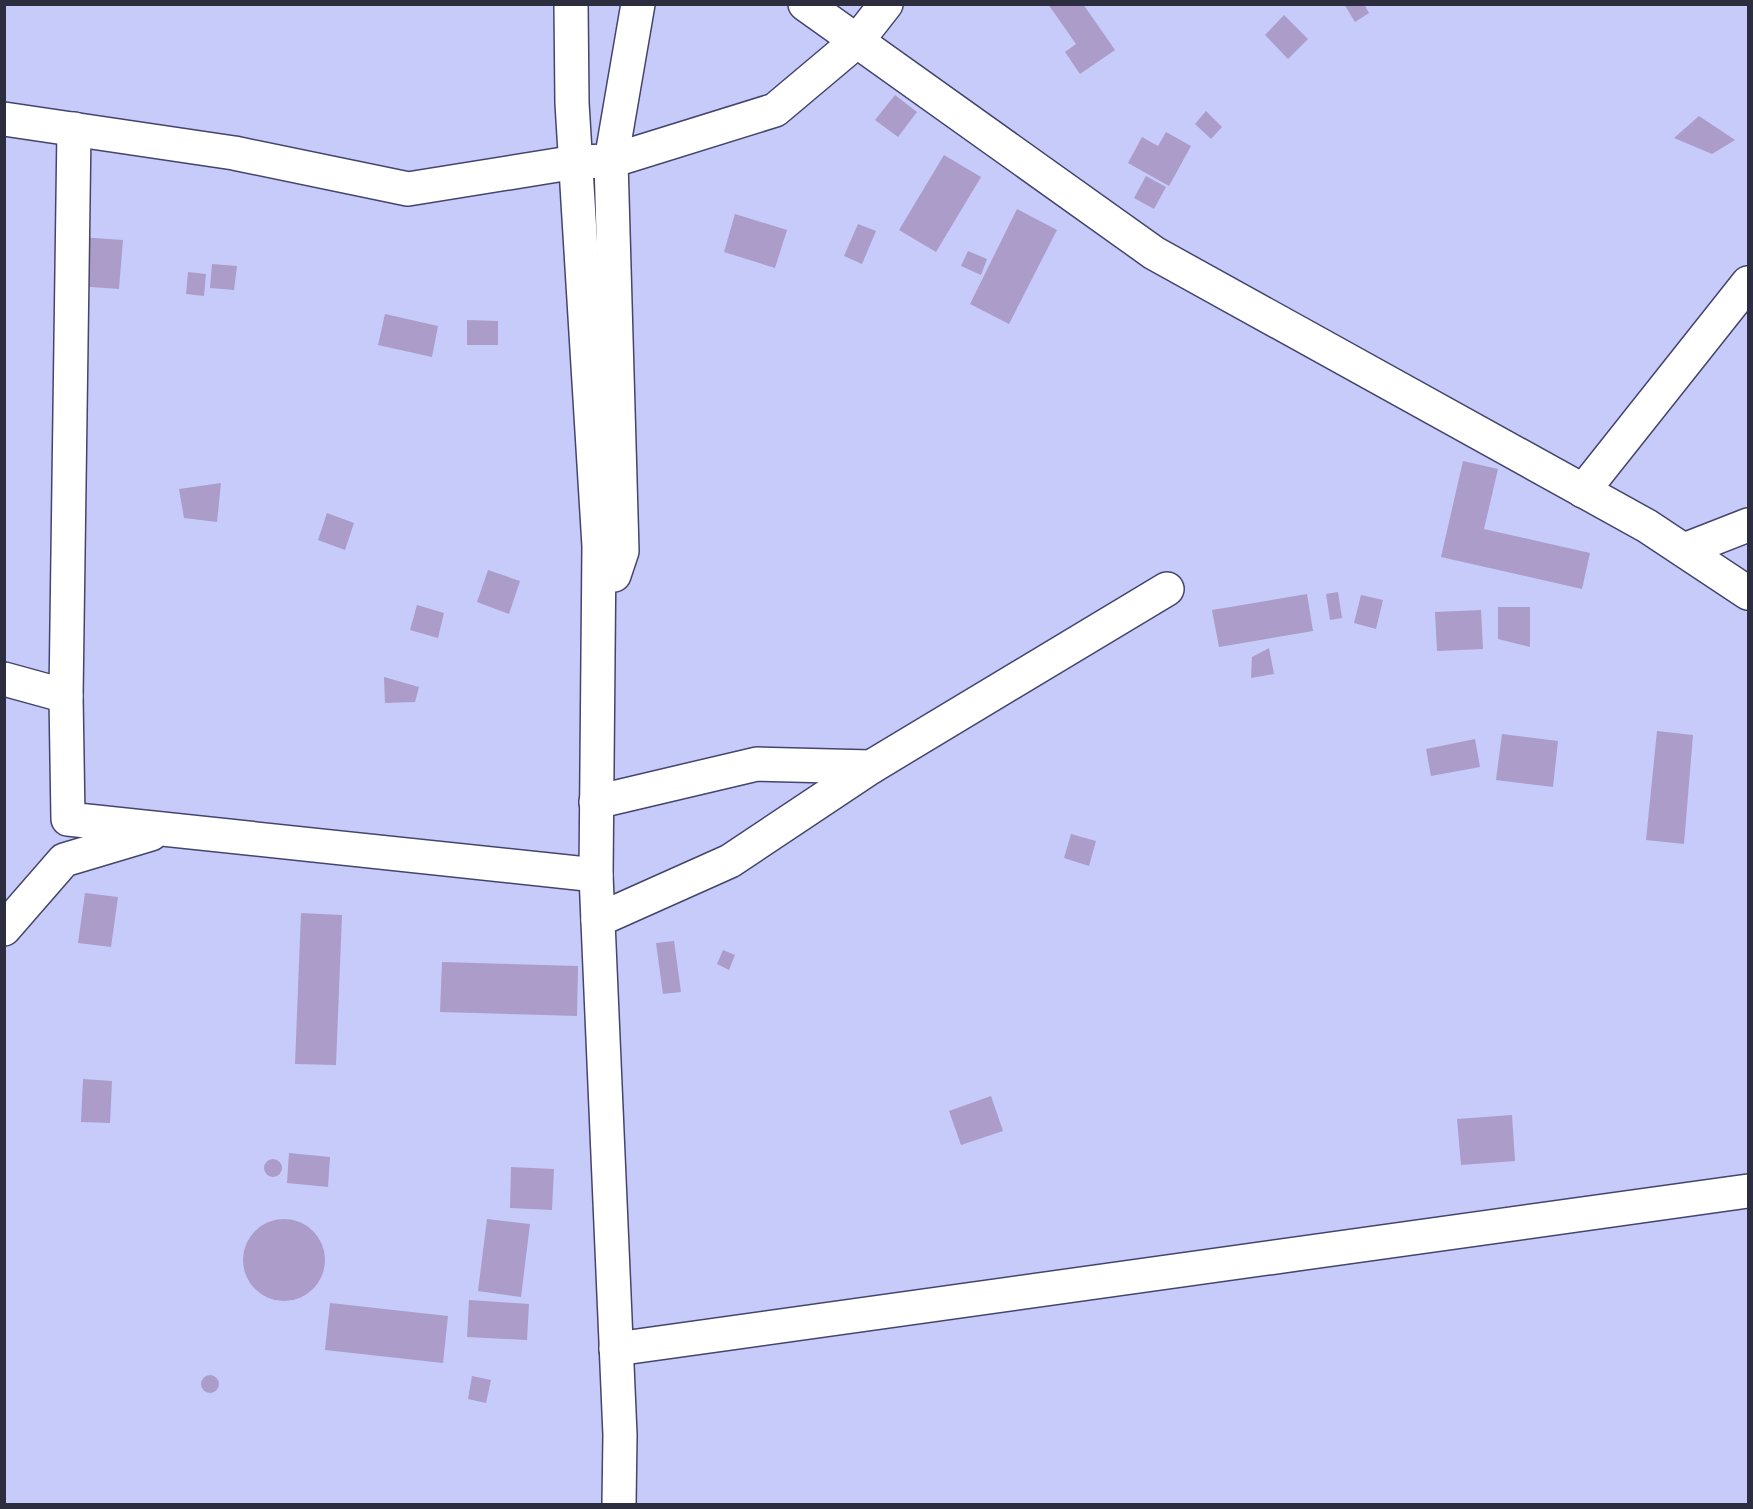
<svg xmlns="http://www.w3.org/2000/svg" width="1753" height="1509" viewBox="0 0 1753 1509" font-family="'Golos Text',sans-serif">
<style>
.building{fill:#ac9cc9}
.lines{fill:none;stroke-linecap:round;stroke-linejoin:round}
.minor-casing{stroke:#44456d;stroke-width:36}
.minor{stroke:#fff;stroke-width:33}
</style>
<rect width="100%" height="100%" fill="#c7cbfa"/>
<g class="building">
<polygon points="1048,4 1083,4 1115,50 1080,74 1065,52 1076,44"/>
<polygon points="1344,4 1364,4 1369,13 1355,22"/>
<polygon points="1284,15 1308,39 1288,59 1265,35"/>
<polygon points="895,95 917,112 898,137 875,120"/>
<polygon points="1206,111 1222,127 1211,139 1195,124"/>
<polygon points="1699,116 1735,140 1712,154 1674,138"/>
<polygon points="1166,132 1191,146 1169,186 1128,163 1142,137 1158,146"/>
<polygon points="944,155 981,177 936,252 899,230"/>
<polygon points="1146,176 1166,187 1154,209 1134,198"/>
<polygon points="1017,209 1057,230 1009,324 970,304"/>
<polygon points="735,214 787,230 775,268 724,252"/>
<polygon points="858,224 876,231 862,264 844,256"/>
<polygon points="80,237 123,240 119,289 77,286"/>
<polygon points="968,251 987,259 981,275 961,266"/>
<polygon points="212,264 237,266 234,290 210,288"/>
<polygon points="188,272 206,274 204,296 186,294"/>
<polygon points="385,314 438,326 432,357 378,345"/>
<polygon points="467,320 498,321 498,345 467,345"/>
<polygon points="1463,461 1498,469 1484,529 1590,553 1582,589 1441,557"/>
<polygon points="221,483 217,522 184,518 179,489"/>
<polygon points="327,513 354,523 345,550 318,540"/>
<polygon points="488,570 520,581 509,614 477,602"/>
<polygon points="1338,592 1342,618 1330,620 1326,594"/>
<polygon points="1307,594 1313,631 1219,647 1212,610"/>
<polygon points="1361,595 1383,600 1376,629 1354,623"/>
<polygon points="417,605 444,613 438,638 410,630"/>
<polygon points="1498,607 1530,607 1530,647 1498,639"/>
<polygon points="1481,610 1483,649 1437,651 1435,612"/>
<polygon points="1269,648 1274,674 1251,678 1252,657"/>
<polygon points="384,677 419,687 415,702 385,703"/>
<polygon points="1657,731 1693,735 1684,844 1646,840"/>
<polygon points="1502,734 1558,741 1553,787 1496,780"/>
<polygon points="1475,739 1480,767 1431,776 1426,749"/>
<polygon points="1071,834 1096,841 1089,866 1064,858"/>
<polygon points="85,893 118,897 111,947 78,943"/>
<polygon points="301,913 342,915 336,1065 295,1064"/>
<polygon points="674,941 681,992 663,994 656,943"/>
<polygon points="723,950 735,955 729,970 717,964"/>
<polygon points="442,962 578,966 577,1016 440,1012"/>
<polygon points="83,1079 112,1081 110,1123 81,1122"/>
<polygon points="991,1096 1003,1131 961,1145 949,1111"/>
<polygon points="1512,1115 1515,1161 1461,1165 1457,1119"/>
<polygon points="289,1153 330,1157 328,1187 287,1183"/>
<circle cx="273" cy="1168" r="9"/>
<polygon points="511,1167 554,1169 552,1210 510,1208"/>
<circle cx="284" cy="1260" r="41"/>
<polygon points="487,1219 530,1224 521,1297 478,1291"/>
<polygon points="469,1300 529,1304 527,1340 467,1337"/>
<polygon points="330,1303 448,1316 443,1363 325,1350"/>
<circle cx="210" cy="1384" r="9"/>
<polygon points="472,1376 491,1380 486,1403 468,1399"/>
</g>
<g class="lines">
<g class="minor-casing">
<g id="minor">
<polyline points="571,4 572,103 599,546 596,875 620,1435 619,1504"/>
<polyline points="805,4 1154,253 1647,526 1748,593"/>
<polyline points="4,119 234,153 408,189 576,162 611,161 775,110 857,41 886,4"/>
<polyline points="1583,491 1748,283"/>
<polyline points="1684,550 1748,525"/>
<polyline points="614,575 622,551 611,161 638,4"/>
<polyline points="4,679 66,696 68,819 596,875"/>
<polyline points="66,696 74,129"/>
<polyline points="596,802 757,764 871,767 1167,589"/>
<polyline points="598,920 730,861 871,767"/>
<polyline points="4,929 64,860 151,834"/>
<polyline points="616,1349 1748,1191"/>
</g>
</g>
<use href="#minor" class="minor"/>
</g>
<rect width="1753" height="1509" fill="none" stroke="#2c2d3f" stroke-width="12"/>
</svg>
